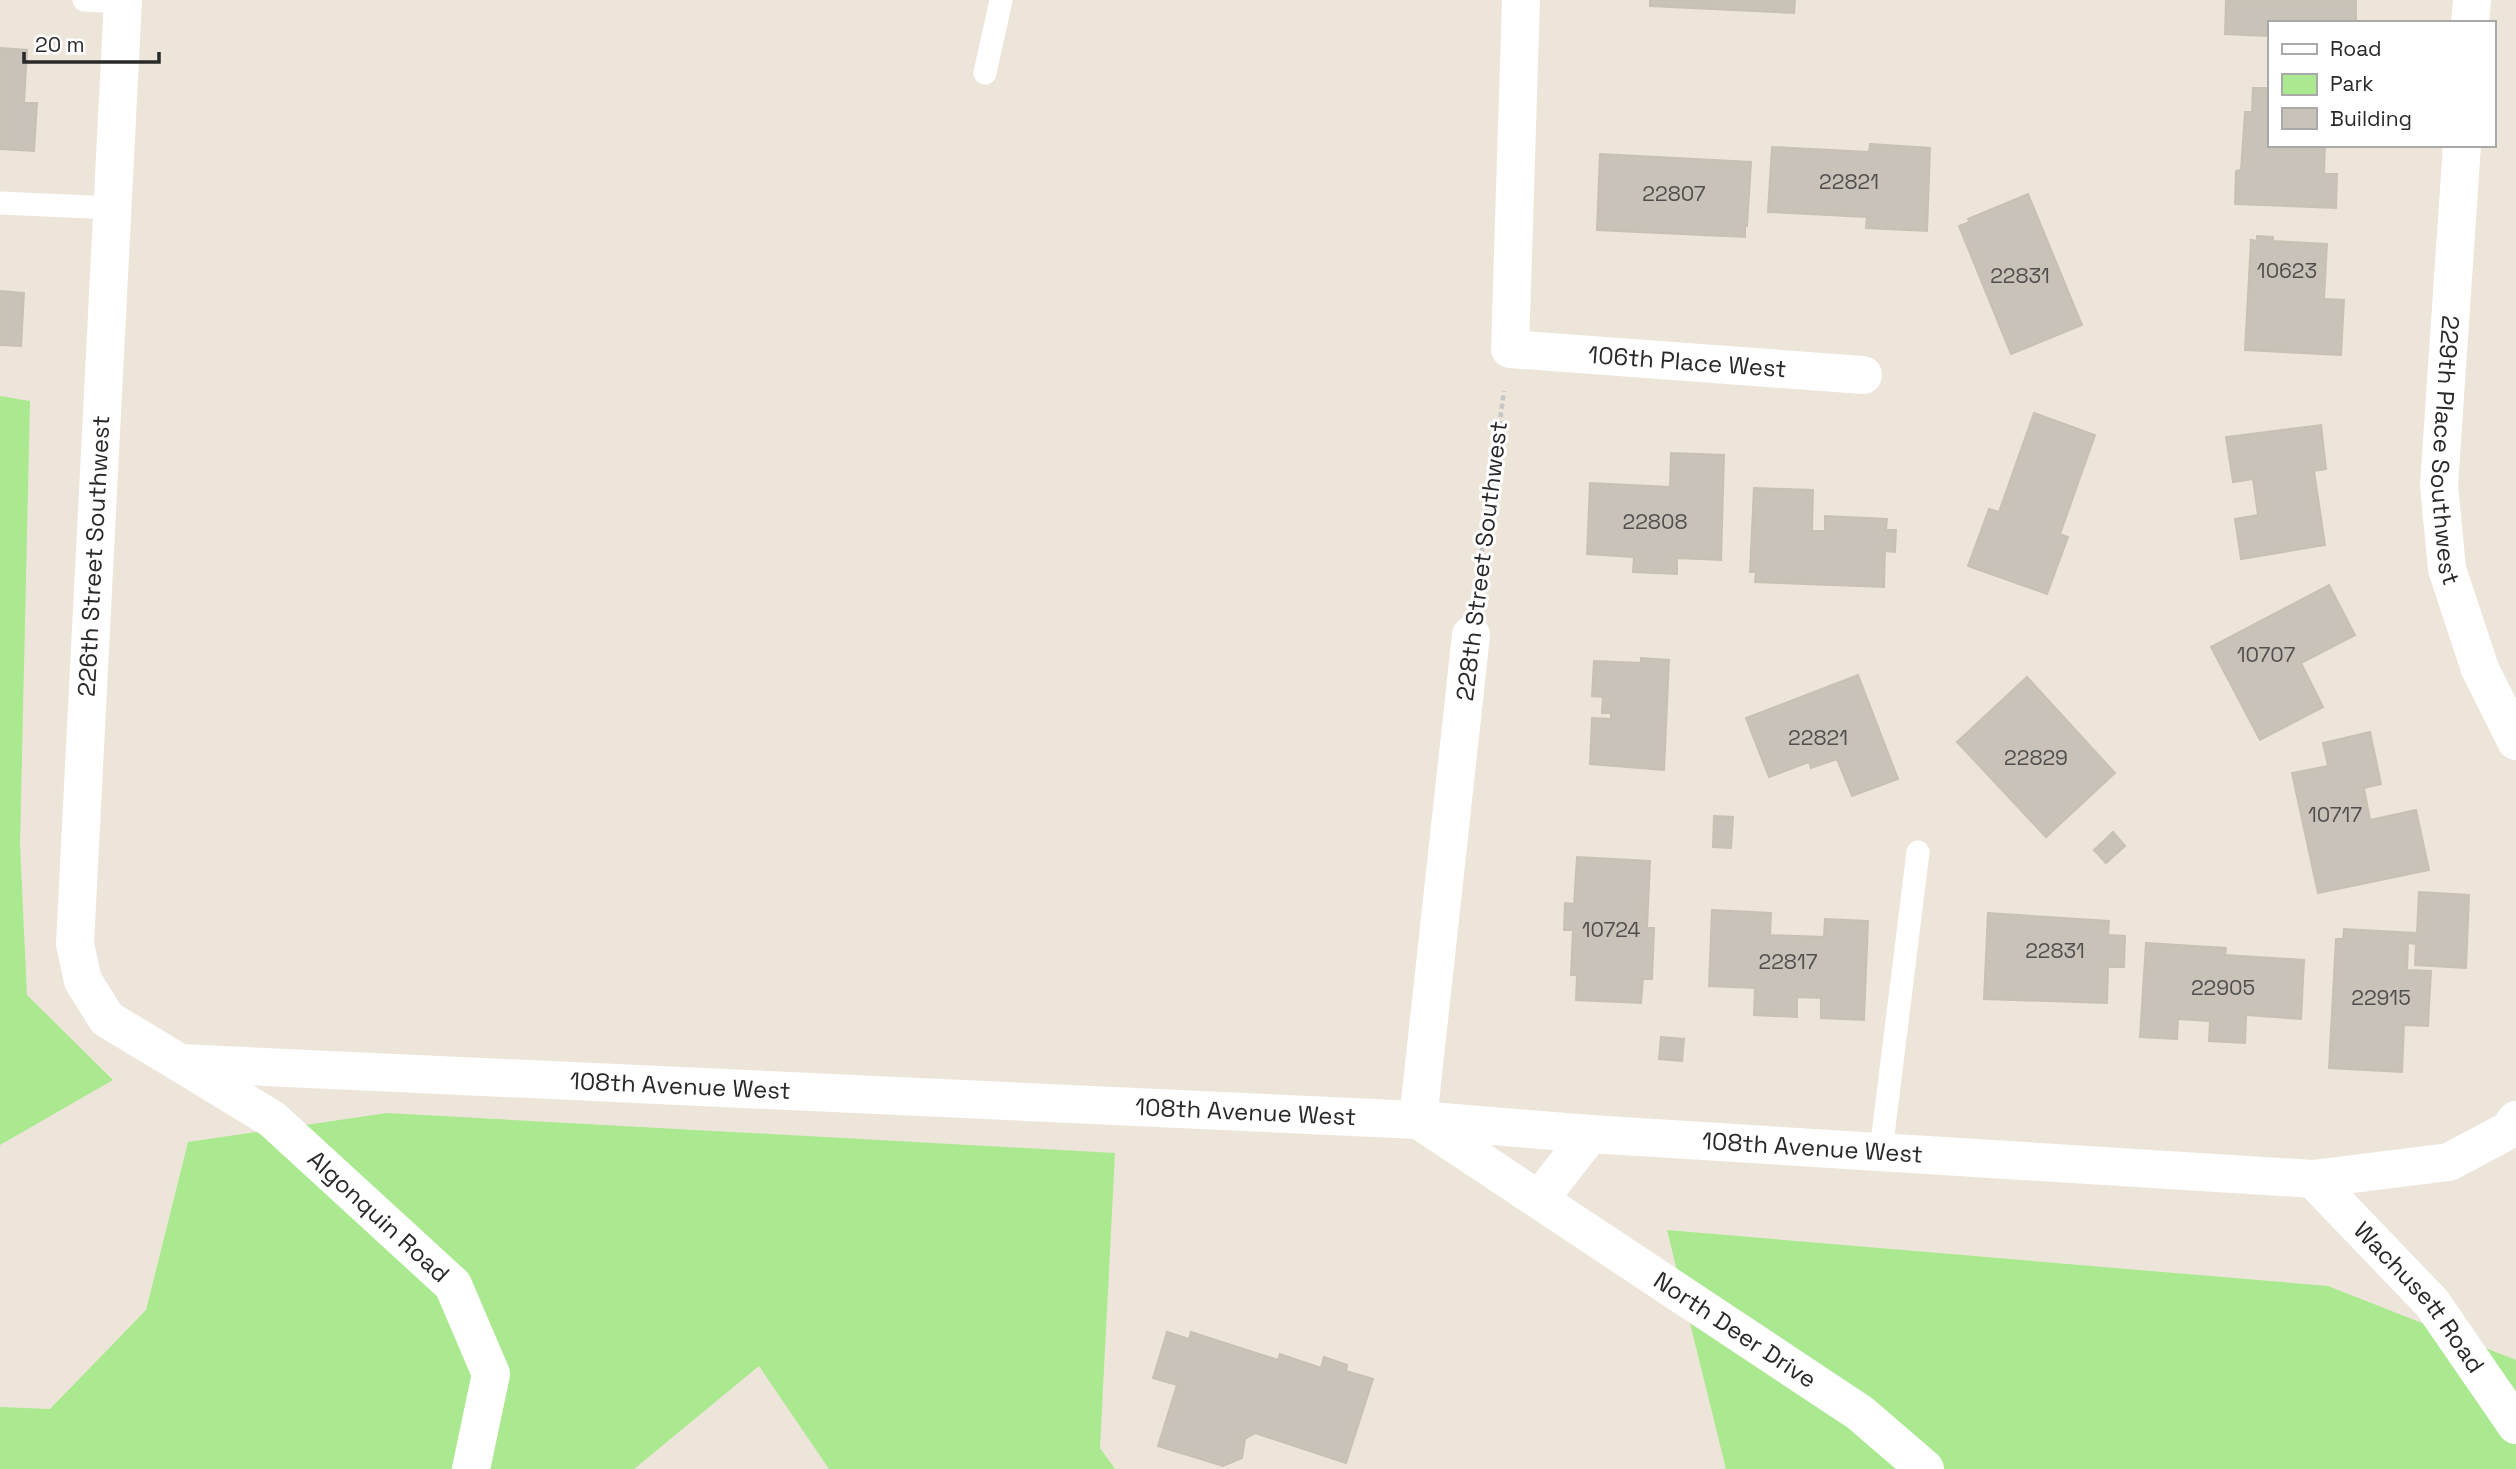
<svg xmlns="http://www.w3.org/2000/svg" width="2516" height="1469" viewBox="0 0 2516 1469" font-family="'Space Grotesk',sans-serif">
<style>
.green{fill:#abe990}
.building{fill:#c8c2b9;stroke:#c8c1b3;stroke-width:2}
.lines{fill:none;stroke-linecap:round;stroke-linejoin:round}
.path{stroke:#c7c7c7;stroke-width:4.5;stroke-dasharray:5 3.5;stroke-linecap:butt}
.lane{stroke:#fff;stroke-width:23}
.street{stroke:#fff;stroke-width:38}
.secondary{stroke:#fff;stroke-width:38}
.labels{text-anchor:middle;stroke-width:6;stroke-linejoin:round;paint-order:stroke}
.number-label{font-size:21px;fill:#514f4d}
.street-label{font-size:24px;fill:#292929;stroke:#fff}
</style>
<rect width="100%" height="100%" fill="#ede5d9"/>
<g class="green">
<polygon points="0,396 30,401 20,845 27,995 113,1080 0,1145"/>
<polygon points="387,1113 1115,1153 1100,1448 1115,1469 829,1469 759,1366 634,1469 0,1469 0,1407 50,1409 146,1310 188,1142"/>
<polygon points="1667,1230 2328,1286 2516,1360 2516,1469 1726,1469"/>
</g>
<g class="building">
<polygon points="1650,0 1795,0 1794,13 1650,6"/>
<polygon points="2226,0 2356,0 2356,23 2269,23 2269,36 2225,34"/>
<polygon points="0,48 27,50 24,103 37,103 34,151 0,149"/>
<polygon points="2269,65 2269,145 2325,145 2324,174 2337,174 2336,208 2235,204 2236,171 2241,170 2245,112 2252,112 2253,88 2268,88"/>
<polygon points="1870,144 1930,148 1927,231 1866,228 1867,217 1768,212 1772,147 1869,152"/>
<polygon points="1600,154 1751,162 1747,226 1745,225 1745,237 1597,230"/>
<polygon points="2028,194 2082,325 2011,354 1959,226 1970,222 1968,219"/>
<polygon points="2257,236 2273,237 2273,241 2327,244 2324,299 2344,300 2341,355 2245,350 2251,240 2257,241"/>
<polygon points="0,291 24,293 21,346 0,345"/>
<polygon points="2034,413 2095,435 2060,534 2068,537 2047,594 1968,566 1989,509 1999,512"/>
<polygon points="2321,425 2326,469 2314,471 2325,545 2241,559 2235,519 2258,515 2253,479 2233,482 2226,437"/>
<polygon points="1671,453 1724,455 1721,560 1677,558 1677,574 1633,572 1634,557 1587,554 1590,483 1670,487"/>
<polygon points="1754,488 1813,490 1812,531 1825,531 1825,516 1887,519 1886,530 1896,530 1895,552 1885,551 1884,587 1755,582 1756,572 1750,572"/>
<polygon points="2329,585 2355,635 2301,663 2323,707 2260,740 2211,647"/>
<polygon points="1641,658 1669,660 1664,770 1590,764 1592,718 1611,719 1611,713 1602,713 1603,697 1592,696 1594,661 1641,663"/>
<polygon points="1858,675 1898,779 1852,796 1837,759 1811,768 1809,762 1769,777 1746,718"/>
<polygon points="2027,677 2115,773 2046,837 1957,742"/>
<polygon points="2370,732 2381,784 2364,788 2370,820 2416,810 2429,870 2318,893 2292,773 2328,766 2323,743"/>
<polygon points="1714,816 1733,817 1731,848 1713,847"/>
<polygon points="2113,832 2125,846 2106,863 2094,850"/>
<polygon points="1577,857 1650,861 1647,928 1654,928 1652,979 1643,979 1641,1003 1576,1000 1577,975 1571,975 1573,930 1564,930 1565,903 1574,904"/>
<polygon points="2419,892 2469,895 2466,968 2415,965 2416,944 2408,943 2407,970 2431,971 2428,1026 2404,1025 2402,1072 2329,1068 2336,939 2343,939 2344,929 2417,933"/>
<polygon points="1712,910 1771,913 1770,935 1824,937 1825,919 1868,921 1864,1020 1821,1018 1821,998 1797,997 1797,1017 1754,1015 1755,988 1709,986"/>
<polygon points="1988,913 2109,921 2108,935 2125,936 2124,967 2108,967 2107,1003 1984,999"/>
<polygon points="2146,943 2226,948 2225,955 2304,960 2301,1019 2246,1015 2245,1043 2209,1041 2210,1021 2178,1019 2177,1039 2140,1037"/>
<polygon points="1661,1037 1684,1039 1682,1061 1659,1059"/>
<polygon points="1167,1332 1189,1339 1191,1332 1278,1360 1280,1354 1321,1368 1324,1357 1347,1365 1346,1371 1373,1379 1346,1463 1255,1433 1245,1439 1242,1458 1223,1466 1158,1446 1177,1385 1153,1378"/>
</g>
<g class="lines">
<polyline class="path" points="1476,594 1504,391"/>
<g class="lane">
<polyline points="84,0 123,2"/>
<polyline points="985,73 1001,0"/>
<polyline points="0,203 113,208"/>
<polyline points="1881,1151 1918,852"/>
</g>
<g class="street">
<path id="s1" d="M1521,0L1510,349L1863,375"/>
<polyline points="2470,23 2472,0"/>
<path id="s2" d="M2462,145L2439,485L2447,569L2480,669L2516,741"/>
<path id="s3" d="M180,1063L272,1119L453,1285L491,1374L471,1469"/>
<polyline points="1418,1120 1471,635"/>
<polyline points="2313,1179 2449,1162 2509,1130 2516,1120"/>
</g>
<g class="secondary">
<path id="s4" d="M123,0L75,944L83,981L107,1019L180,1063L1418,1120L1590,1134L2313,1179L2432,1303L2516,1425"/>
<path id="s5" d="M1420,1121L1860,1413L1925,1469"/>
<polyline points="1539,1200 1590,1134"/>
</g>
</g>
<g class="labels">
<g class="number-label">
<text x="1849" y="189">22821</text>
<text x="1674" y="201">22807</text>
<text x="2287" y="278">10623</text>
<text x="2020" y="283">22831</text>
<text x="1655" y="529">22808</text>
<text x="2266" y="662">10707</text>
<text x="1818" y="745">22821</text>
<text x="2036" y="765">22829</text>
<text x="2335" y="822">10717</text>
<text x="1611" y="937">10724</text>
<text x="2055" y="958">22831</text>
<text x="1788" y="969">22817</text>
<text x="2223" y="995">22905</text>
<text x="2381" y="1005">22915</text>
</g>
<g class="street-label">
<text dy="8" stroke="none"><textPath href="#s1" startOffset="527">106th Place West</textPath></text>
<text dy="8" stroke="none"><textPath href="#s2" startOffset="306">229th Place Southwest</textPath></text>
<text transform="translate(94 556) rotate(-87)" y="8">226th Street Southwest</text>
<text transform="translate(1482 561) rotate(-83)" y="8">228th Street Southwest</text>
<text dy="8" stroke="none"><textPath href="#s4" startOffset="1614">108th Avenue West</textPath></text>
<text dy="8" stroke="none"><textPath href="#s4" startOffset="2180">108th Avenue West</textPath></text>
<text dy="8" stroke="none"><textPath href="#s4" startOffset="2748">108th Avenue West</textPath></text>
<text dy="8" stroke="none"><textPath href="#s3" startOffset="252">Algonquin Road</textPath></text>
<text dy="8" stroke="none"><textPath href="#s4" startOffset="3409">Wachusett Road</textPath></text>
<text dy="8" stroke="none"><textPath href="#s5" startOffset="378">North Deer Drive</textPath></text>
</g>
</g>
<rect x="2268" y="21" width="228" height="126" fill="#ffffff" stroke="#a9a9a9" stroke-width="2"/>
<rect x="2282" y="44" width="35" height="10" fill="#ffffff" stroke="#a9a9a9" stroke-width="2"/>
<text x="2330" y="56" font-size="21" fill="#292929">Road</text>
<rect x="2282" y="74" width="35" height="21" fill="#abe990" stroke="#a9a9a9" stroke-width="2"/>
<text x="2330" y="91" font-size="21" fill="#292929">Park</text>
<rect x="2282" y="108" width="35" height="21" fill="#c8c2b9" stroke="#a9a9a9" stroke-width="2"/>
<text x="2330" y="126" font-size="21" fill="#292929">Building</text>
<path d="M24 52v10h135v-10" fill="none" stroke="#292929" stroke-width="3.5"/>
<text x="35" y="52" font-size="21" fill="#292929" stroke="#ffffff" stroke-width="5" paint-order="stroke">20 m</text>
</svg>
